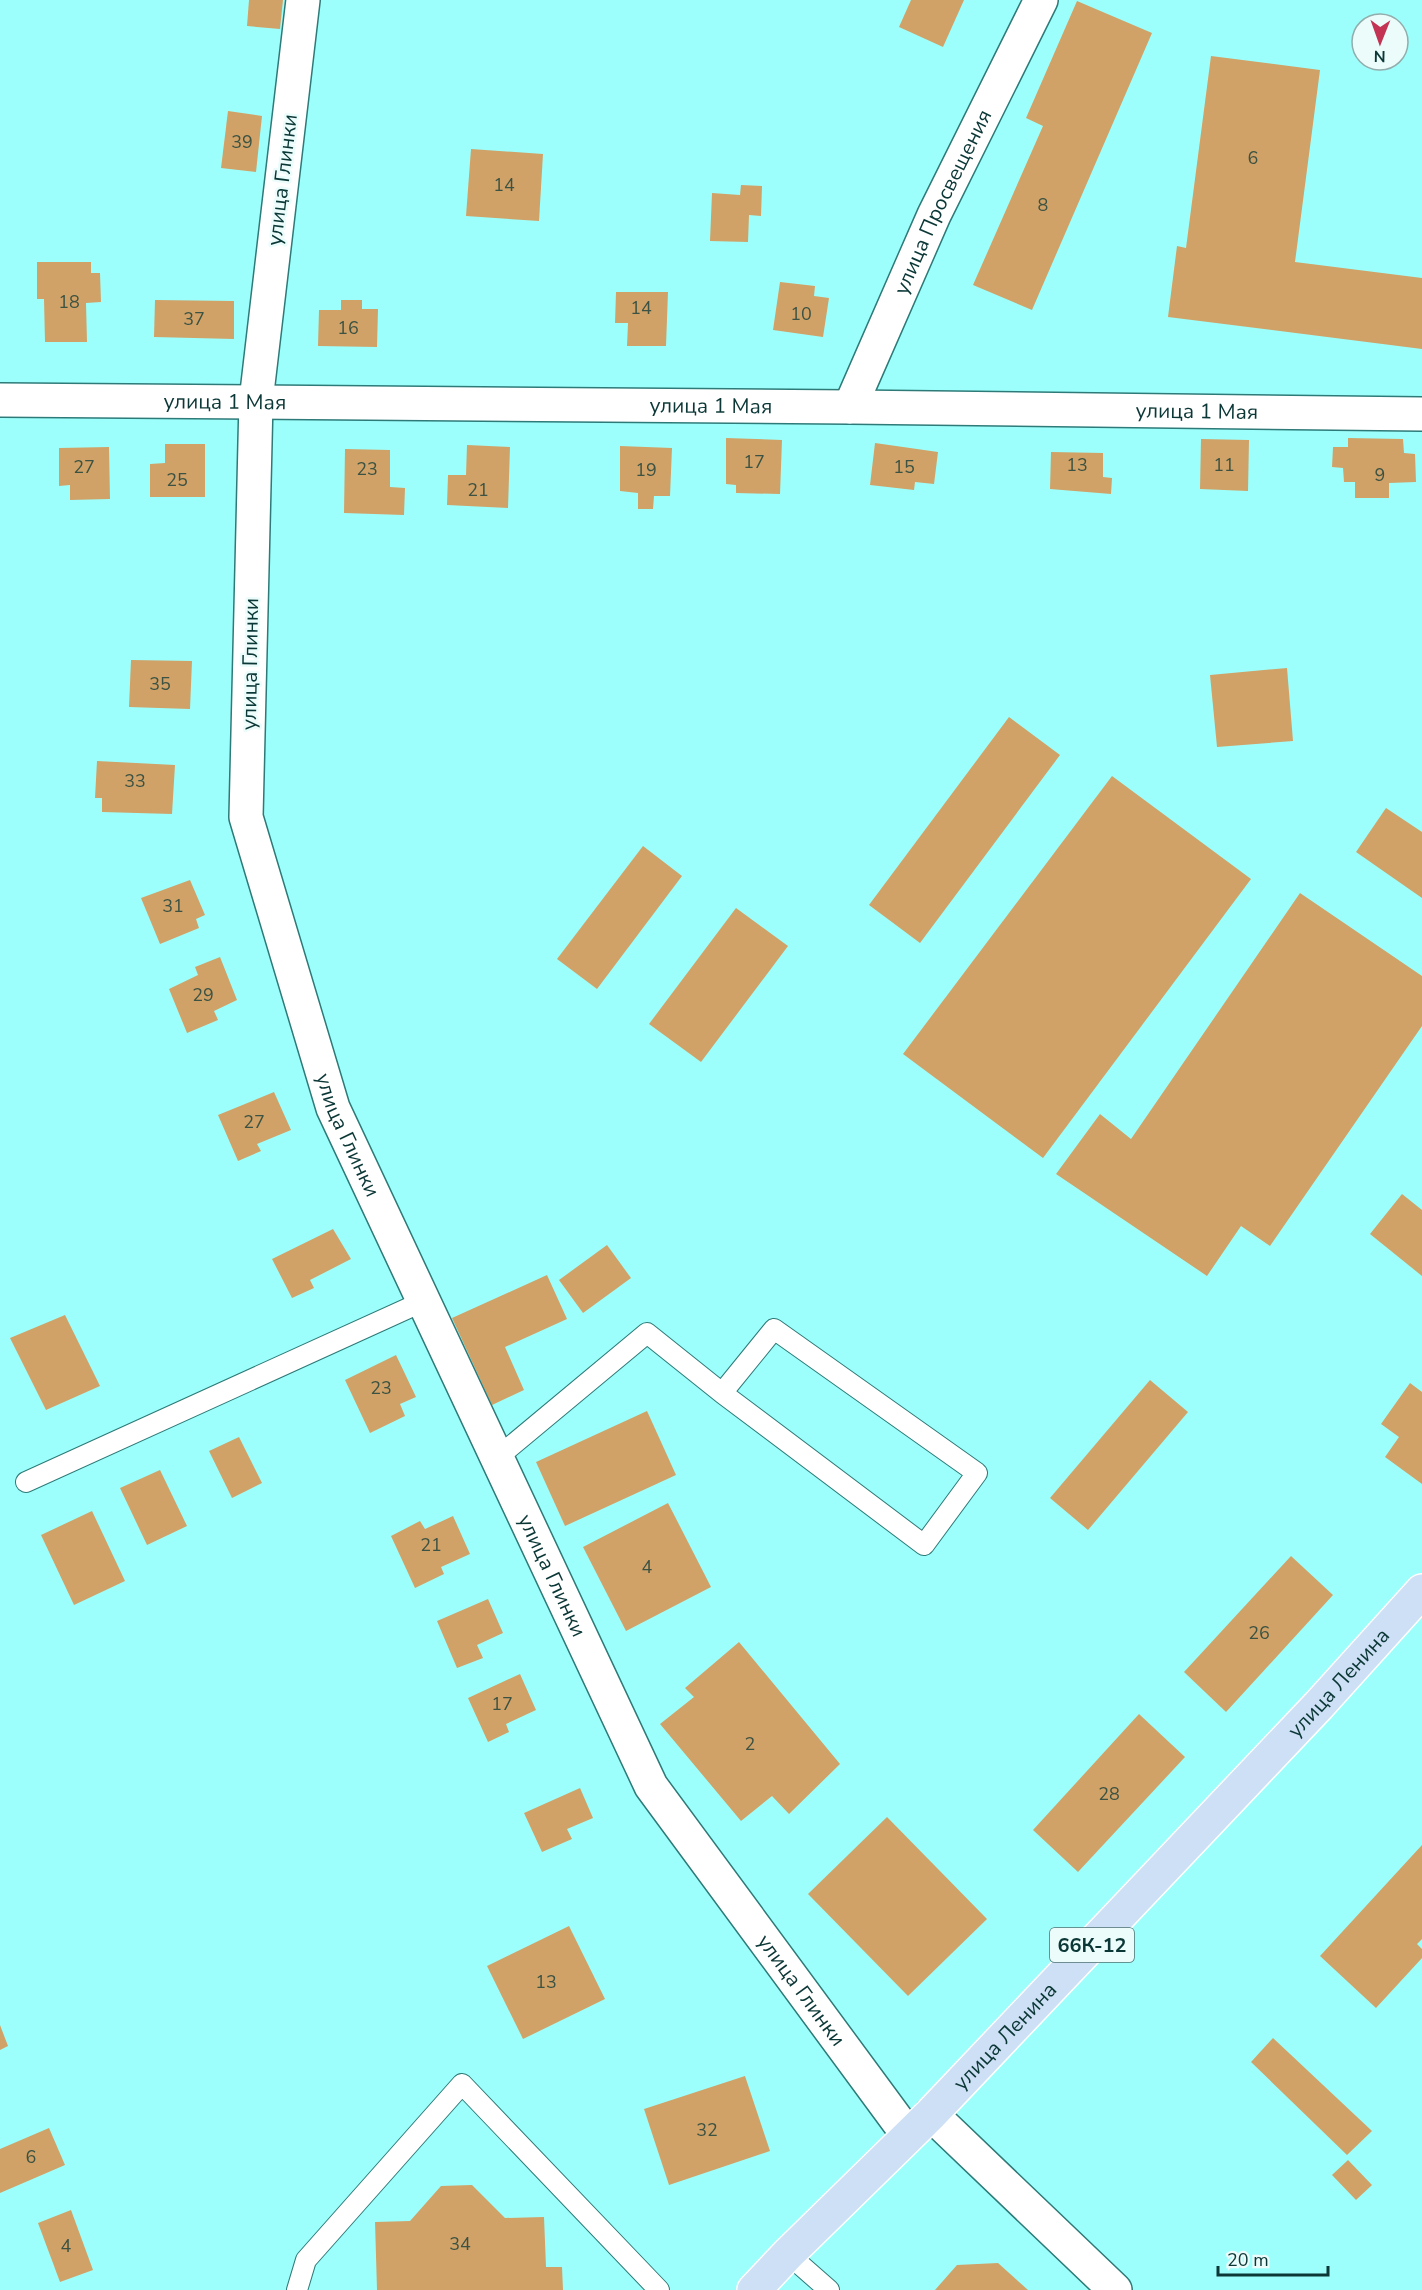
<svg xmlns="http://www.w3.org/2000/svg" width="1422" height="2290" viewBox="0 0 1422 2290" font-family="'Nunito Sans',sans-serif">
<style>
.building{fill:#d0a268}
.lines{fill:none;stroke-linecap:round;stroke-linejoin:round}
.lane-casing{stroke:#2d7a78;stroke-width:22}
.street-casing{stroke:#2d7a78;stroke-width:36}
.primary-casing{stroke:#fff;stroke-width:36}
.lane{stroke:#fff;stroke-width:20}
.street{stroke:#fff;stroke-width:33}
.primary{stroke:#cee0f5;stroke-width:33}
.labels{text-anchor:middle;stroke-width:5;stroke-linejoin:round;paint-order:stroke}
.number-label{font-size:18px;fill:#3c5242}
.shield{fill:#ebfcfb;stroke:#4e7271;stroke-width:1.5}
.shield-label{font-size:20px;font-weight:bold;fill:#0b3736}
.street-label{font-size:21px;fill:#0b3736;stroke:#ebfcfb}
</style>
<rect width="100%" height="100%" fill="#9dfffb"/>
<g class="building">
<polygon points="249,0 283,0 280,29 247,26"/>
<polygon points="911,0 964,0 943,47 899,27"/>
<polygon points="1077,1 1152,33 1032,310 973,285 1043,126 1026,118"/>
<polygon points="1211,56 1320,70 1295,262 1422,278 1422,349 1168,317 1177,246 1186,248"/>
<polygon points="228,111 262,116 256,172 221,168"/>
<polygon points="471,149 543,154 539,221 466,216"/>
<polygon points="741,185 762,186 761,216 749,215 748,242 710,241 712,193 740,195"/>
<polygon points="37,262 91,262 91,273 100,273 101,302 86,303 87,342 45,342 44,299 37,299"/>
<polygon points="780,282 815,286 814,296 829,298 823,337 773,330"/>
<polygon points="616,292 668,292 666,346 627,346 628,323 615,323"/>
<polygon points="155,300 234,301 234,339 154,337"/>
<polygon points="341,300 362,300 362,309 378,309 377,347 318,346 319,310 341,310"/>
<polygon points="726,438 782,440 780,494 736,493 736,485 726,484"/>
<polygon points="1348,438 1403,439 1404,453 1415,454 1416,482 1389,483 1389,498 1355,498 1355,482 1344,482 1343,468 1332,467 1333,447 1348,447"/>
<polygon points="1201,439 1249,440 1248,491 1200,489"/>
<polygon points="875,443 938,452 934,484 915,482 914,490 870,485"/>
<polygon points="165,444 205,444 205,497 150,497 150,464 165,463"/>
<polygon points="467,445 510,447 508,508 447,505 448,475 466,475"/>
<polygon points="620,446 672,448 670,496 654,496 653,509 638,509 638,493 620,491"/>
<polygon points="109,447 110,499 70,500 70,485 59,486 59,448"/>
<polygon points="345,449 390,450 390,487 405,488 404,515 344,513"/>
<polygon points="1051,452 1103,453 1103,477 1112,478 1111,494 1050,489"/>
<polygon points="131,660 192,661 190,709 129,707"/>
<polygon points="1287,668 1293,741 1217,747 1210,675"/>
<polygon points="1009,717 1060,755 920,943 869,905"/>
<polygon points="97,761 175,765 172,814 102,812 102,798 95,798"/>
<polygon points="1112,776 1251,879 1043,1158 903,1054"/>
<polygon points="1386,808 1422,832 1422,898 1356,852"/>
<polygon points="643,846 682,876 597,989 557,959"/>
<polygon points="190,880 205,915 196,919 199,928 160,944 141,898"/>
<polygon points="1300,893 1422,976 1422,1026 1270,1246 1241,1226 1207,1276 1056,1174 1100,1114 1131,1139"/>
<polygon points="736,908 788,946 701,1062 649,1024"/>
<polygon points="220,957 237,1000 214,1011 218,1020 187,1033 169,989 198,975 195,967"/>
<polygon points="274,1092 291,1130 257,1144 261,1151 238,1161 218,1115"/>
<polygon points="1402,1194 1422,1210 1422,1276 1370,1234"/>
<polygon points="333,1229 351,1259 310,1280 314,1288 292,1298 272,1259"/>
<polygon points="607,1245 631,1278 583,1313 559,1280"/>
<polygon points="547,1275 567,1319 505,1347 524,1390 492,1405 452,1318"/>
<polygon points="65,1315 100,1386 46,1410 10,1338"/>
<polygon points="396,1355 416,1397 400,1404 405,1416 370,1433 345,1380"/>
<polygon points="1150,1380 1188,1412 1088,1530 1050,1498"/>
<polygon points="1410,1383 1422,1392 1422,1484 1385,1457 1399,1437 1381,1424"/>
<polygon points="647,1411 676,1475 565,1526 536,1462"/>
<polygon points="239,1437 262,1483 232,1498 209,1451"/>
<polygon points="160,1470 187,1526 147,1545 120,1488"/>
<polygon points="668,1503 711,1587 626,1631 583,1547"/>
<polygon points="92,1511 125,1581 74,1605 41,1535"/>
<polygon points="453,1516 470,1554 441,1567 444,1574 415,1588 391,1536 420,1521 425,1529"/>
<polygon points="1291,1556 1333,1595 1226,1712 1184,1672"/>
<polygon points="488,1599 503,1633 477,1645 483,1658 457,1668 437,1621"/>
<polygon points="739,1642 840,1764 789,1814 772,1796 741,1821 660,1724 694,1697 685,1688"/>
<polygon points="520,1674 536,1710 506,1724 509,1732 488,1742 468,1698"/>
<polygon points="1139,1714 1185,1757 1078,1872 1033,1830"/>
<polygon points="580,1788 593,1818 567,1829 572,1839 542,1852 524,1813"/>
<polygon points="887,1817 987,1919 908,1996 808,1894"/>
<polygon points="1422,1845 1422,1939 1417,1944 1422,1949 1422,1958 1376,2008 1320,1956"/>
<polygon points="569,1926 605,1999 523,2039 487,1966"/>
<polygon points="0,2025 8,2046 0,2050"/>
<polygon points="1273,2038 1372,2131 1347,2155 1251,2062"/>
<polygon points="745,2076 770,2151 669,2185 644,2109"/>
<polygon points="49,2128 65,2165 0,2193 0,2149"/>
<polygon points="1348,2160 1372,2185 1356,2200 1332,2175"/>
<polygon points="472,2185 505,2218 544,2217 546,2267 562,2267 563,2290 377,2290 375,2222 410,2221 441,2186"/>
<polygon points="71,2210 93,2270 60,2282 38,2223"/>
<polygon points="998,2263 1028,2290 935,2290 957,2265"/>
</g>
<g class="lines">
<g class="lane-casing">
<g id="lane">
<polyline points="498,1457 647,1333 722,1393 924,1545 977,1473 774,1329 722,1393"/>
<polyline points="26,1482 424,1301"/>
<polyline points="788,2254 829,2290"/>
<polyline points="297,2290 306,2260 462,2084 659,2290"/>
</g>
</g>
<g class="street-casing">
<g id="street">
<path id="s1" d="M303,0L256,401L246,817L333,1108L651,1786L908,2135"/>
<path id="s2" d="M0,400L850,407L1422,414"/>
<path id="s3" d="M850,407L934,215L1041,0"/>
<polyline points="931,2114 1115,2290"/>
</g>
</g>
<g class="primary-casing">
<g id="primary">
<path id="s4" d="M754,2290L788,2254L931,2114L1319,1705L1422,1591"/>
</g>
</g>
<use href="#lane" class="lane"/>
<use href="#street" class="street"/>
<use href="#primary" class="primary"/>
</g>
<g class="labels">
<g class="number-label">
<text x="242" y="148">39</text>
<text x="1253" y="164">6</text>
<text x="504" y="191">14</text>
<text x="1043" y="211">8</text>
<text x="69" y="308">18</text>
<text x="641" y="314">14</text>
<text x="801" y="320">10</text>
<text x="194" y="325">37</text>
<text x="348" y="334">16</text>
<text x="754" y="468">17</text>
<text x="1077" y="471">13</text>
<text x="1224" y="471">11</text>
<text x="84" y="473">27</text>
<text x="904" y="473">15</text>
<text x="367" y="475">23</text>
<text x="646" y="476">19</text>
<text x="1380" y="481">9</text>
<text x="177" y="486">25</text>
<text x="478" y="496">21</text>
<text x="160" y="690">35</text>
<text x="135" y="787">33</text>
<text x="173" y="912">31</text>
<text x="203" y="1001">29</text>
<text x="254" y="1128">27</text>
<text x="381" y="1394">23</text>
<text x="431" y="1551">21</text>
<text x="647" y="1573">4</text>
<text x="1259" y="1639">26</text>
<text x="502" y="1710">17</text>
<text x="750" y="1750">2</text>
<text x="1109" y="1800">28</text>
<text x="546" y="1988">13</text>
<text x="707" y="2136">32</text>
<text x="31" y="2163">6</text>
<text x="460" y="2250">34</text>
<text x="66" y="2252">4</text>
</g>
<rect class="shield" x="1050" y="1928" width="84" height="34" rx="4.5"/>
<g class="shield-label">
<text x="1092" y="1952">66К-12</text>
</g>
<g class="street-label">
<text transform="translate(282 180) rotate(-83)" y="7">улица Глинки</text>
<text dy="7" stroke="none"><textPath href="#s3" startOffset="225">улица Просвещения</textPath></text>
<text dy="7" stroke="none"><textPath href="#s2" startOffset="225">улица 1 Мая</textPath></text>
<text dy="7" stroke="none"><textPath href="#s2" startOffset="711">улица 1 Мая</textPath></text>
<text dy="7" stroke="none"><textPath href="#s2" startOffset="1197">улица 1 Мая</textPath></text>
<text transform="translate(250 664) rotate(-89)" y="7">улица Глинки</text>
<text dy="7" stroke="none"><textPath href="#s1" startOffset="1154">улица Глинки</textPath></text>
<text dy="7" stroke="none"><textPath href="#s1" startOffset="1640">улица Глинки</textPath></text>
<text dy="7" stroke="none"><textPath href="#s4" startOffset="843">улица Ленина</textPath></text>
<text dy="7" stroke="none"><textPath href="#s1" startOffset="2126">улица Глинки</textPath></text>
<text dy="7" stroke="none"><textPath href="#s4" startOffset="357">улица Ленина</textPath></text>
</g>
</g>
<g transform="translate(1380 42) rotate(181)"><circle r="28" fill="#ebfcfb" stroke="#91adac" stroke-width="1.5"/>
<path d="M0-4.5L10 22L0 15L-10 22Z" fill="#c33354"/>
<text y="-9" font-size="16" font-weight="bold" text-anchor="middle" fill="#0b3736">N</text>
</g>
<path d="M1218 2266v9h110v-9" fill="none" stroke="#0b3736" stroke-width="3"/>
<text x="1227" y="2266" font-size="18" fill="#0b3736" stroke="#ebfcfb" stroke-width="4.5" paint-order="stroke">20 m</text>
</svg>
